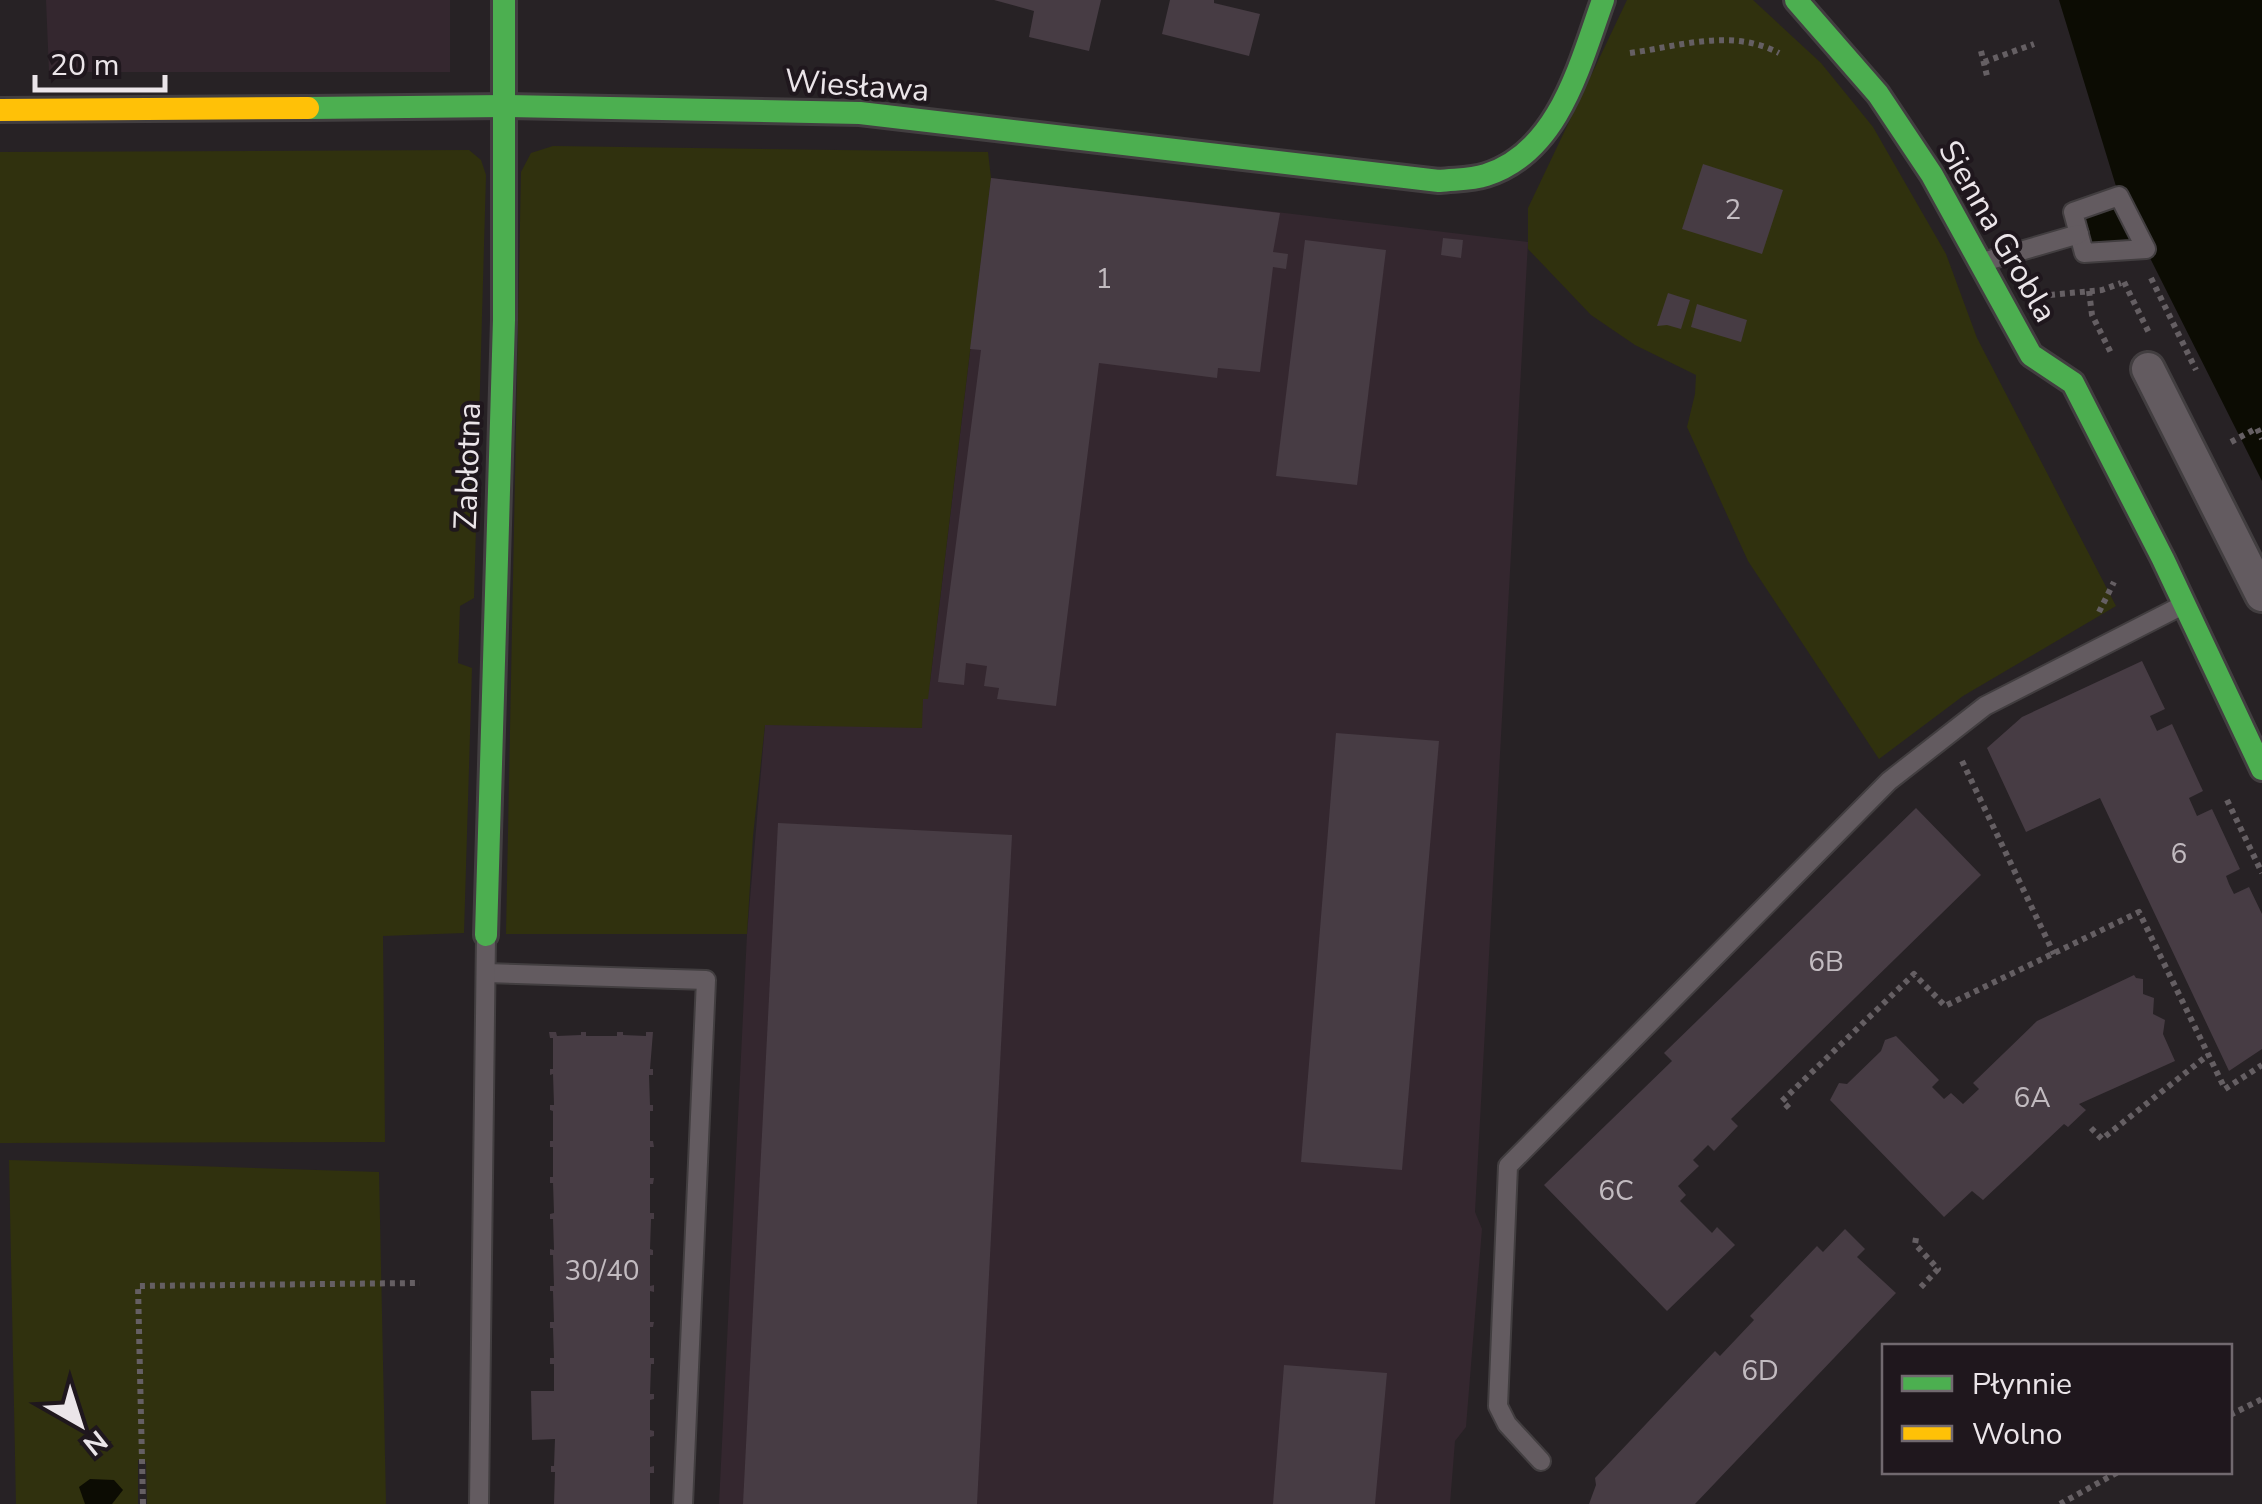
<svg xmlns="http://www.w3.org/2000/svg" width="2262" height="1504" viewBox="0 0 2262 1504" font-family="'Nunito Sans',sans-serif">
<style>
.built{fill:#34272f}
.green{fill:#30310e}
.water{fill:#0c0c03}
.building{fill:#473c44}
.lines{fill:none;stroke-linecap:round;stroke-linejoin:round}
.lane-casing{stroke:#423e40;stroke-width:22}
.street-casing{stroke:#423e40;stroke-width:38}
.fast-casing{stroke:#423e40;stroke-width:28}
.slow-casing{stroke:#423e40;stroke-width:28}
.path{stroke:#655f63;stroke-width:6;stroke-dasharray:5 5;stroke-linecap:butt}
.lane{stroke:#635b60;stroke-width:18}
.street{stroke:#635b60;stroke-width:32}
.fast{stroke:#4caf50;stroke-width:22}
.slow{stroke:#ffc107;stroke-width:22}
.labels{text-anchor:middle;stroke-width:8;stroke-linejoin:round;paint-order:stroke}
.number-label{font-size:28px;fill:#c2bbc0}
.street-label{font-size:32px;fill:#ebe5e9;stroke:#1f171d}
</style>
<rect width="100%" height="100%" fill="#272225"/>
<g class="built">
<polygon points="46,0 450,0 450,72 49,72"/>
<polygon points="991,178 1528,242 1475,1212 1482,1229 1466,1427 1455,1441 1450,1504 719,1504 747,934 765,725 923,699 930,682"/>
</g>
<g class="green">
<polygon points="1627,0 1753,0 1821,63 1873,127 1946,254 1977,338 2116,606 1963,696 1879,759 1748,561 1687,427 1695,394 1696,375 1635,345 1591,315 1528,249 1528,208"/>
<polygon points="553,146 988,152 991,178 930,682 928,699 923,699 922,728 765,725 753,836 747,934 506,934 521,172 531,153"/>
<polygon points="469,150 481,160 486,175 474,598 460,606 458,663 472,668 464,933 383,936 385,1142 0,1143 0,152"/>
<polygon points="9,1160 379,1172 386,1504 147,1504 146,1462 138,1460 138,1504 16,1504"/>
</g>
<g class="water">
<polygon points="2059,0 2262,0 2262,481 2146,250 2084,253 2073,212 2119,196"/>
<polygon points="90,1479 114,1480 123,1490 112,1504 85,1504 79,1487"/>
</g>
<g class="building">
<polygon points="994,0 1101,0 1089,51 1029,37 1034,11"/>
<polygon points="1170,0 1214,0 1214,3 1260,14 1249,56 1162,34"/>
<polygon points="1703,164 1783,190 1762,254 1682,229"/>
<polygon points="991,178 1280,213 1273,252 1288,254 1286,269 1273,267 1260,372 1218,368 1217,378 1099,363 1056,706 997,699 999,688 984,686 987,666 966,663 964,685 938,682 981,350 970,349"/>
<polygon points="1443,238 1463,240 1461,258 1441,255"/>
<polygon points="1305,240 1386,250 1357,485 1276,476"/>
<polygon points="1668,293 1690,300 1681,329 1667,325 1657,326"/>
<polygon points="1697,304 1747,320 1741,342 1691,327"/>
<polygon points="2142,661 2165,709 2150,716 2157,731 2172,724 2203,791 2189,798 2197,816 2212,809 2240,869 2226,876 2229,884 2234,894 2249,887 2262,914 2262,1049 2229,1071 2100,798 2026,832 1987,748 2022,717"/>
<polygon points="1336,733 1439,741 1402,1170 1301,1162"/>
<polygon points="1916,808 1981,875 1731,1119 1738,1126 1714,1151 1708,1145 1693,1160 1699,1166 1678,1186 1686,1195 1680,1201 1712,1233 1717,1227 1735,1245 1667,1311 1544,1185 1672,1061 1664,1053"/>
<polygon points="778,823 1012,835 977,1504 743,1504"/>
<polygon points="2134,975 2136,978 2143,979 2143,994 2154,998 2153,1014 2165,1020 2163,1034 2175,1061 2079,1104 2086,1110 2068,1127 2064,1124 1983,1200 1972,1191 1944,1217 1830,1100 1839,1083 1847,1084 1881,1051 1885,1040 1896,1036 1939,1080 1932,1087 1944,1099 1951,1093 1963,1104 1979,1089 1973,1083 2037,1021"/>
<polygon points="549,1032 556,1032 557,1036 581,1035 581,1032 586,1032 586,1036 617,1036 617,1032 623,1032 623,1035 646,1036 646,1032 653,1032 650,1069 653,1069 653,1075 649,1075 650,1105 653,1105 653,1111 650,1111 650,1141 653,1141 654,1147 650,1147 650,1178 654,1178 653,1184 650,1184 650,1213 654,1213 654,1219 651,1219 650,1249 653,1250 653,1255 650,1255 650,1286 654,1285 654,1292 650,1291 650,1322 654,1322 653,1327 650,1327 650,1358 654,1358 654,1364 651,1364 650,1394 654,1394 654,1399 650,1400 650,1430 654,1431 654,1436 650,1437 650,1467 654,1466 654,1473 650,1473 650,1504 554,1504 555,1472 551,1472 551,1466 554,1466 555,1439 532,1440 531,1391 554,1391 554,1364 550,1364 550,1358 554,1358 553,1328 550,1328 550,1322 554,1322 553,1291 550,1291 550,1286 554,1286 553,1255 550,1255 550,1249 554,1250 553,1219 550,1219 550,1214 554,1213 553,1183 550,1183 550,1177 553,1177 553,1147 550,1147 550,1141 553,1141 553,1111 550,1110 550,1105 554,1105 553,1074 550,1075 550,1069 553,1069 553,1038 550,1038"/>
<polygon points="1845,1229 1865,1249 1857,1257 1896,1293 1695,1504 1589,1504 1596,1485 1595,1478 1715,1351 1720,1356 1754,1320 1750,1316 1817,1246 1823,1252"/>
<polygon points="1284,1365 1387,1373 1375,1504 1273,1504"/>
</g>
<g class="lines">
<g class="lane-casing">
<g id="lane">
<polygon points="2119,196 2146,249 2084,253 2073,212"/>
<polyline points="1983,262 2079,234"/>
<polyline points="486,973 706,980 683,1504"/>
<polyline points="1541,1461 1507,1424 1498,1406 1508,1166 1889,781 1985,706 2181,606"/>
<polyline points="479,1504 486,935"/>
</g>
</g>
<g class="street-casing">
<polyline id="street" points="2148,369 2262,595"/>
</g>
<g class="fast-casing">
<g id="fast">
<polyline points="1796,0 1878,94 1932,175 2031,355 2073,383 2163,559 2262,769"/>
<path d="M308,108L505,106L860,113L1439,181C1454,179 1471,180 1486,175C1559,152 1580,64 1603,0"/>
<polyline points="486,935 504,320 504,0"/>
</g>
</g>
<g class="slow-casing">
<polyline id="slow" points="0,110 308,108"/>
</g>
<g class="path">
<polyline points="1981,51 1988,80"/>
<path d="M1630,53C1681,46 1731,28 1779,53"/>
<polyline points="1984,62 2034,44"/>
<polyline points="2151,278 2196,370"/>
<polyline points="2124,282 2150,335"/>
<polyline points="2089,291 2092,315 2112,355"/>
<polyline points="2050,295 2102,290 2121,283"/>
<polyline points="2231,442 2257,428 2262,439"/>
<polyline points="2099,612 2114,582"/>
<polyline points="1962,761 2054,954"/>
<polyline points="2227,800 2262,873"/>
<polyline points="1789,1108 1782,1101 1914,974 1945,1006 2139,912 2225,1089 2262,1065"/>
<polyline points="2091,1128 2102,1139 2208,1055"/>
<polyline points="1916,1238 1915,1244 1938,1269 1920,1288"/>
<polyline points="2230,1415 2262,1399"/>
<polyline points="143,1504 138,1286 420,1283"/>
<polyline points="2060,1504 2118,1472"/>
</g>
<use href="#lane" class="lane"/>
<use href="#street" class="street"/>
<use href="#fast" class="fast"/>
<use href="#slow" class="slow"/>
</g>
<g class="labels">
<g class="number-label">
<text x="1733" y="219">2</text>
<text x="1104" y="288">1</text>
<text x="2179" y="863">6</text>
<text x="1826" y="971">6B</text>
<text x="2032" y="1107">6A</text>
<text x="1616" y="1200">6C</text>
<text x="602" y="1280">30/40</text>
<text x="1760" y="1380">6D</text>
</g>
<g class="street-label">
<text transform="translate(857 85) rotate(4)" y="11">Wiesława</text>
<text transform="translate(1998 231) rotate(60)" y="11">Sienna Grobla</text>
<text transform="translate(467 466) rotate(-88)" y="11">Zabłotna</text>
</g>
</g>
<rect x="1882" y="1344" width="350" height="130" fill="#1f171d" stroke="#71696f" stroke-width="2.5"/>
<rect x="1902" y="1376" width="50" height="15" fill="#4caf50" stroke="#71696f" stroke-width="2.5"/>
<text x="1972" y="1394" font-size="30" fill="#ebe5e9">Płynnie</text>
<rect x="1902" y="1426" width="50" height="15" fill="#ffc107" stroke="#71696f" stroke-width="2.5"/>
<text x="1972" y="1444" font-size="30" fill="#ebe5e9">Wolno</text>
<g transform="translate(80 1424) rotate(141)" stroke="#1f171d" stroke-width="8" paint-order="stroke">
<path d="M0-8L18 38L0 25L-18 38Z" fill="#ebe5e9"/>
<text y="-15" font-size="28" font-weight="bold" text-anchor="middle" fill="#ebe5e9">N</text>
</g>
<path d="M35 75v15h130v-15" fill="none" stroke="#ebe5e9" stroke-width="5"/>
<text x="50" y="75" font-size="30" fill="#ebe5e9" stroke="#1f171d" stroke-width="8" paint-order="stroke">20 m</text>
</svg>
